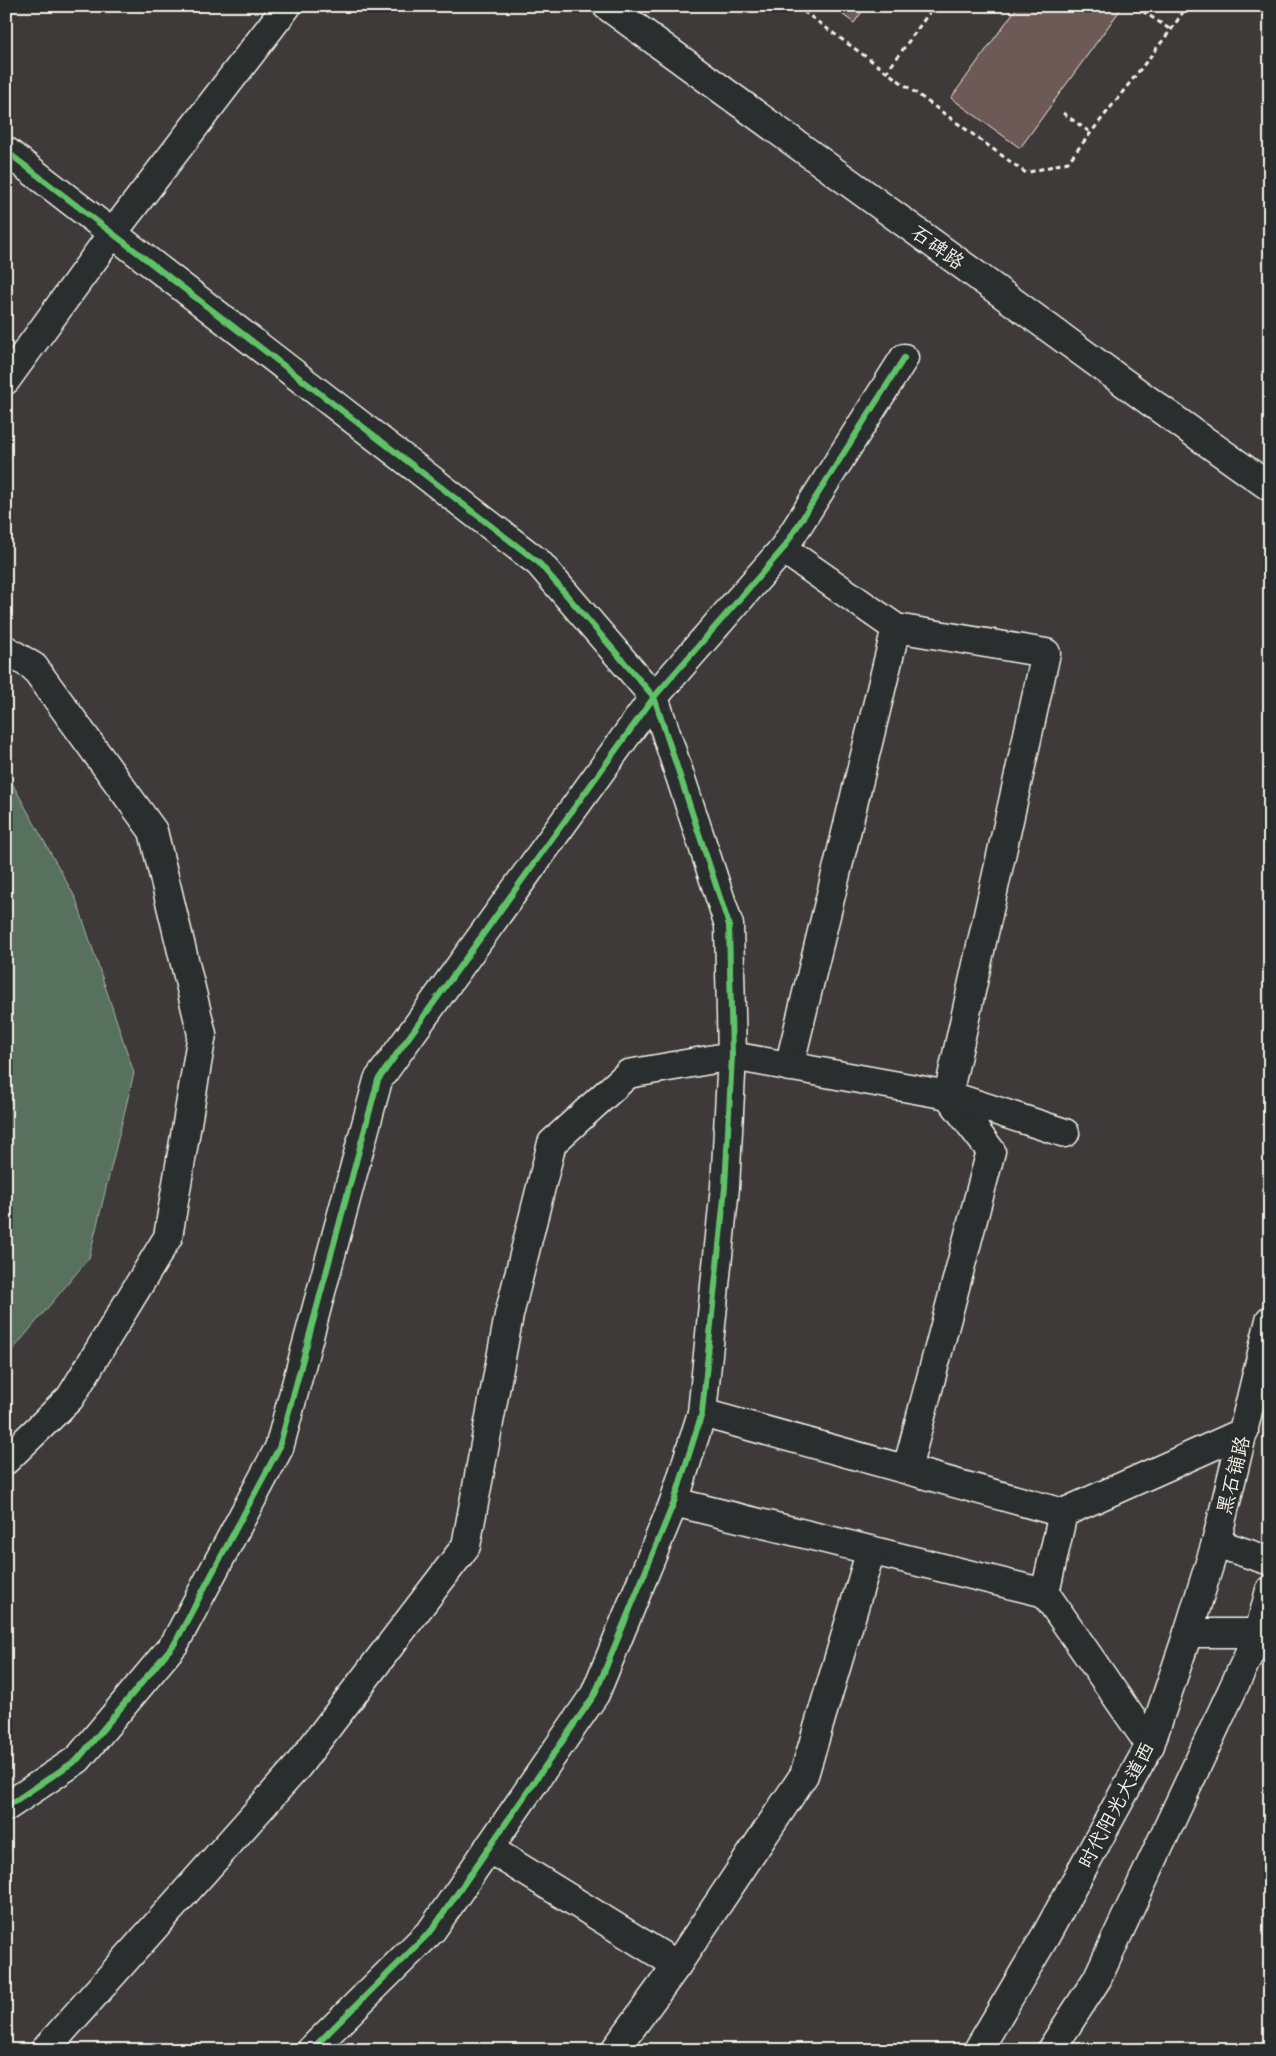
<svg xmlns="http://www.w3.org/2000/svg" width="1276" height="2056" viewBox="0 0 1276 2056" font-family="Caveat,'LXGW WenKai TC',sans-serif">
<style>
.green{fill:#58715e;stroke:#a6b1a3}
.building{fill:#6d5a57;stroke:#f4f1e8}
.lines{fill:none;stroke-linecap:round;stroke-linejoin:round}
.street-casing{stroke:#f4f1e8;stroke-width:31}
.secondary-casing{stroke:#f4f1e8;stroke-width:31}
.primary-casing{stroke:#f4f1e8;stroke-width:31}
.path{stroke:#f4f1e8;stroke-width:3;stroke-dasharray:5 4;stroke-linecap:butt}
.street{stroke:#2a2d2e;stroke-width:28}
.secondary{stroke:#2a2d2e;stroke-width:28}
.primary{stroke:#2a2d2e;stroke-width:28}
.cycleway-casing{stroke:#2a2d2e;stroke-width:9}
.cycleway{stroke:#61c268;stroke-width:6}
.labels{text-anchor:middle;stroke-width:4;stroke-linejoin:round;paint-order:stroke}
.street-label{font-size:20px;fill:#f4f1e8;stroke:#2a2d2e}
</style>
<rect width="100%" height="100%" fill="#3e3a3a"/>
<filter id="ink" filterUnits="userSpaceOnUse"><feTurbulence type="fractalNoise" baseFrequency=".02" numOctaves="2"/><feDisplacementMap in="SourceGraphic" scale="10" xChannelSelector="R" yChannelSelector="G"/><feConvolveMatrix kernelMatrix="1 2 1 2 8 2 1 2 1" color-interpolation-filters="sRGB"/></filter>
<g filter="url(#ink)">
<polygon class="green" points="6,772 76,899 134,1073 89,1258 6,1358"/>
<g class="building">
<polygon points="831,6 866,6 854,23"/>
<polygon points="1018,6 1123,6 1020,148 951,98"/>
</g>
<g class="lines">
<g class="street-casing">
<g id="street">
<polyline points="607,6 1156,406 1270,487"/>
<polyline points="6,151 539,563 654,697 729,925 732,1056 725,1187 702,1413 674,1502 595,1694 432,1930 311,2050"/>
<polyline points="6,380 112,234 287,6"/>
<polyline points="783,549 896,628 1046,653 948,1095 991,1151 907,1469"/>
<polyline points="6,650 34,667 153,831 202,1034 168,1237 70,1398 6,1460"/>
<polyline points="789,1067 896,628"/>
<polyline points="702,1413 1063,1513"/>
<polyline points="674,1502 1045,1593"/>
<polyline points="6,1807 78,1759 175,1643 279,1448 378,1080 654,697 783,549 904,358"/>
<polyline points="488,1848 677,1965"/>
<polyline points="45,2050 297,1767 466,1546 509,1315 552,1143 628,1074 732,1056 948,1095 1065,1133"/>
<polyline points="615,2050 677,1965 804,1775 871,1550"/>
</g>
</g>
<g class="secondary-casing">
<g id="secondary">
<polyline points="1216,1543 1270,1561"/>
<polyline points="1188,1633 1259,1633 1270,1635"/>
<polyline points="1150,1745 1045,1593 1063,1513 1244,1432"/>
</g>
</g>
<g class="primary-casing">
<g id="primary">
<polyline points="978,2050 1046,1935 1150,1745 1188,1633 1216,1543 1270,1320"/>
<polyline points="1051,2050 1097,1979 1259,1633 1270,1590"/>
</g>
</g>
<g class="path">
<polyline points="796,6 1026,173 1068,162 1171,30 1187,6"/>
<polyline points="1135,6 1171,30"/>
<polyline points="886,73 934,6"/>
<polyline points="1063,113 1091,133"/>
</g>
<use href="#street" class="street"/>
<use href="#secondary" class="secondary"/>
<use href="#primary" class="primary"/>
<g class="cycleway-casing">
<g id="cycleway">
<polyline points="6,151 539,563 654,697 729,925 732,1056 725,1187 702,1413 674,1502 595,1694 432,1930 311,2050"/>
<polyline points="6,1807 78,1759 175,1643 279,1448 378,1080 654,697 783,549 904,358"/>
</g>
</g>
<use href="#cycleway" class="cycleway"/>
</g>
</g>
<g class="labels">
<g class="street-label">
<text transform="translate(938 247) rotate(36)" y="7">石碑路</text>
<text transform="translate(1233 1475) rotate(-76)" y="7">黑石铺路</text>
<text transform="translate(1116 1805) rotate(-62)" y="7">时代阳光大道西</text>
</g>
</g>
<rect width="1276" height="2056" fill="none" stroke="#2a2d2e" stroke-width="25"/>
<rect x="12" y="12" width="1251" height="2031" fill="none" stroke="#f4f1e8" stroke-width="2" filter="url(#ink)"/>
</svg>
